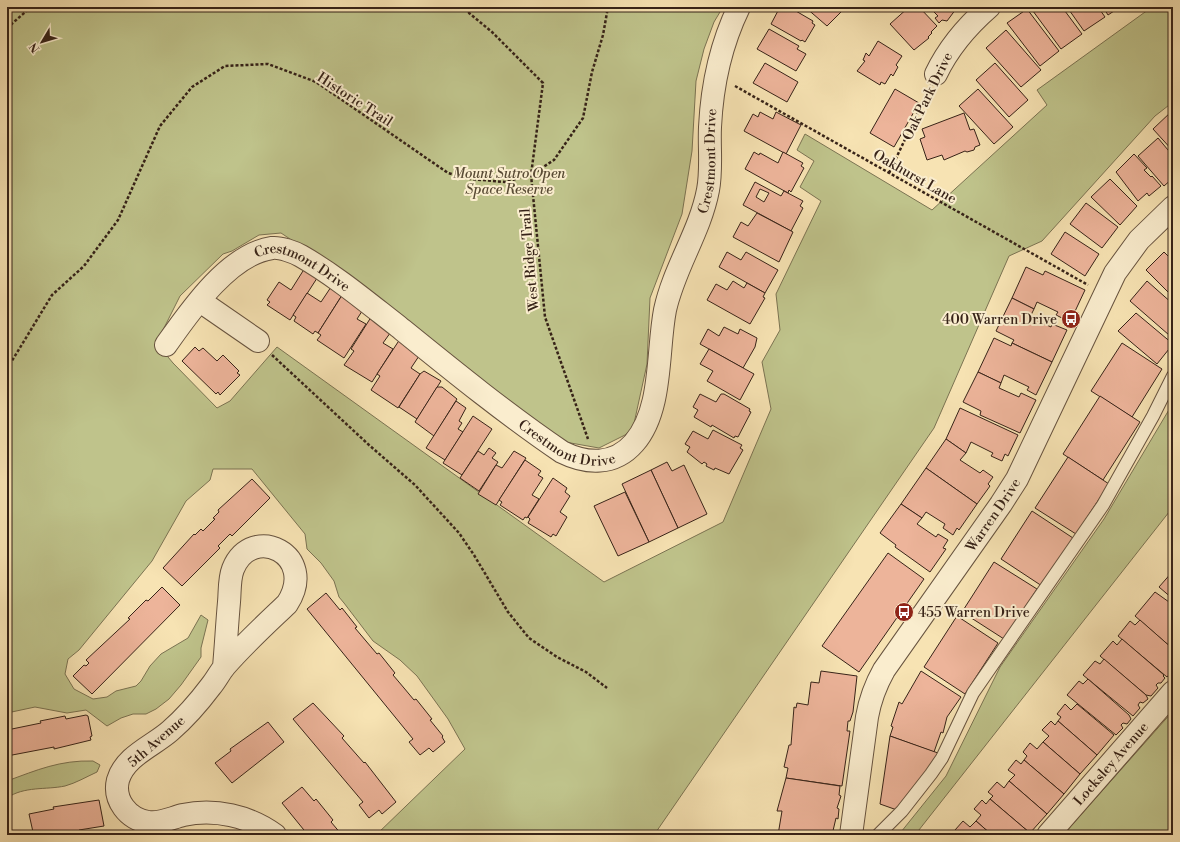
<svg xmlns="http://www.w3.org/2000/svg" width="1180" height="842" viewBox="0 0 1180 842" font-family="'Libre Bodoni',serif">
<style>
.green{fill:#bfc38b;stroke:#7b7352}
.building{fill:#edb49a;stroke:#372318;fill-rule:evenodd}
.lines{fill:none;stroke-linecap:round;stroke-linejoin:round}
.service-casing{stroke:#67533f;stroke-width:14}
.minor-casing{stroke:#67533f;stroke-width:24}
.path{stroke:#372318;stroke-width:2.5;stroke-dasharray:3 2;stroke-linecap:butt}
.service{stroke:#faedce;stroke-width:12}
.minor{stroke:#faedce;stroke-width:22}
.labels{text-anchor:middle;stroke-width:4;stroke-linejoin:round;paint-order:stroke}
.street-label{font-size:14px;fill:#372318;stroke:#faedce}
.park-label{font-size:14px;font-style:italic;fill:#594b35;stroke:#faedce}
.poi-label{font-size:14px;fill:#372318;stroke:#faedce;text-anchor:end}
</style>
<rect width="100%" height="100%" fill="#f7e3b3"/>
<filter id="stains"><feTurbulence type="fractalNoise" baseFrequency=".005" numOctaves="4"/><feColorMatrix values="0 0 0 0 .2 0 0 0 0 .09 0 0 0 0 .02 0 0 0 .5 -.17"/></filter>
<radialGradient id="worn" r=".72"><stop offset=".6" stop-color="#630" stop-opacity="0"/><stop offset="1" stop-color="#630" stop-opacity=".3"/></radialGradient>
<g class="green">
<polygon points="7,7 723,7 714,22 704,49 696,81 692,151 682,214 650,298 647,364 633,428 625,435 599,448 565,442 494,393 364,288 281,233 259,235 232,251 223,254 180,296 160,336 168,357 173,363 217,408 230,401 277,347 604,582 723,522 771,409 762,362 780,330 776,294 821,201 800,187 814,161 797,150 805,134 932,210 1047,105 1037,90 1152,7 1173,7 1173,102 1155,116 1042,241 1009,256 934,428 654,835 376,835 465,749 448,719 417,676 400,660 373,641 344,603 339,597 334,581 321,563 307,549 305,534 252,469 213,469 210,480 186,501 152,561 79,650 68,659 65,674 74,689 93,699 107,697 116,691 136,686 141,681 150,666 161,654 188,638 201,615 208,620 201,648 201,657 181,685 169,699 156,709 146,714 133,714 121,718 107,726 86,710 67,713 35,707 7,713"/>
<polygon points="1173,403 1173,507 915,835 895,835 901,832 946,776 1000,667 1104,519"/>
<polygon points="1173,711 1173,835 1063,835"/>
<path d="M93,761L100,765L97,772C86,777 76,783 65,786C46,790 24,786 7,798V781C37,770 60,760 93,761Z"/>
</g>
<g class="building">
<polygon points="780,7 789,7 813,21 812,23 815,25 805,42 802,40 801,41 771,24"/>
<polygon points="805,7 842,7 844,9 827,26"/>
<polygon points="909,7 919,7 937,26 931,32 932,33 928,37 929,38 914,50 890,24"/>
<polygon points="929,7 963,7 960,9 956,9 947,21 942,20 939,23 935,18 938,16"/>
<polygon points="1030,7 1062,7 1082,34 1061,49"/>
<polygon points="1067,7 1098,7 1105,17 1084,31"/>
<polygon points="1103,7 1120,7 1108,15"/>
<polygon points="1027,9 1059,51 1040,66 1007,23"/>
<polygon points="769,29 799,46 797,49 806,54 796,71 757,49"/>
<polygon points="1006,30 1041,70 1021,87 986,48"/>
<polygon points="878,41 902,56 896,65 898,67 893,76 891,74 885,84 881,82 880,85 857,71 865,61 863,60 866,53 869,56"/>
<polygon points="765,63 798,82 787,102 753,83"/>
<polygon points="995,63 1028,100 1009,117 976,80"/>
<polygon points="895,89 919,103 894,147 870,133"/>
<polygon points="978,89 1013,127 994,144 959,106"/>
<polygon points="1172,111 1173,113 1173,151 1153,129"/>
<polygon points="760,112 773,119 776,112 801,125 786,154 744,131 753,114 758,117"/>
<polygon points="964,113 970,130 974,129 980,145 975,147 974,150 967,152 965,151 944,160 942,155 927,160 920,139 925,137 922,129"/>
<polygon points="1158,138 1173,156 1173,178 1164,186 1138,156"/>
<polygon points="754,152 759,155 760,153 778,163 783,152 803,163 801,166 804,168 791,192 789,190 788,193 745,169"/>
<polygon points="1134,154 1147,168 1144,170 1151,177 1152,176 1161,186 1149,196 1147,193 1138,201 1116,172"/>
<polygon points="1110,179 1137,206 1120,225 1091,197"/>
<path d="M755,182L781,196L784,191L803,201L800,206L803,208L791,231L743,205ZM760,189L769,193L764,202L756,197Z"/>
<polygon points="1086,203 1118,227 1102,248 1070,224"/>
<polygon points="757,213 793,232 779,262 733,237 741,222 748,226"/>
<polygon points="1065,232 1099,254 1085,276 1051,254"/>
<polygon points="727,252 741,260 746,252 778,270 765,293 719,267"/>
<polygon points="1164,252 1173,261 1173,297 1146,270"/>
<polygon points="308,263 321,272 290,320 267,305 270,302 267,300 279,282 291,290"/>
<polygon points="1026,267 1043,275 1045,271 1085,290 1070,322 1056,315 1058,312 1037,302 1034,309 1012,298"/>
<polygon points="733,281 744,288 747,283 765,293 763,297 765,298 750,324 707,300 716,284 727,290"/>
<polygon points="1147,281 1173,304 1173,330 1169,335 1130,301"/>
<polygon points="333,284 344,292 318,333 315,331 313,334 294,321 296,317 293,315 307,293 321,302"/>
<polygon points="346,289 366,305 357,319 366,324 344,358 317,340 321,335 318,333"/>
<polygon points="1012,298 1034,309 1030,317 1051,327 1052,324 1067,330 1052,362 1012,343 1014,340 996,331"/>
<polygon points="1136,313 1173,344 1157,364 1118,331"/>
<polygon points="373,314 393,329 383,343 393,349 372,382 344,365 354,351 351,349"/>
<polygon points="724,327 738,334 740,329 757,338 755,347 743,368 700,344 708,329 719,336"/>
<polygon points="994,338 1011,346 1012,343 1052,362 1036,395 1027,390 1029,387 1004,375 1001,383 978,372"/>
<polygon points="400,339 421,353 411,368 420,374 398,408 371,390 380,376 377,374"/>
<polygon points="1122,343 1162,369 1132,417 1091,391"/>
<polygon points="195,347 199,351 203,348 217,361 223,355 239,371 237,373 240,375 220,395 218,392 216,394 182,361"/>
<polygon points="709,349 754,374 740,400 707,381 713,371 700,364"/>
<polygon points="424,371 441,381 417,419 399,407 420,374"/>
<polygon points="978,372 1001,383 999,388 1019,397 1021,393 1036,400 1020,433 980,415 981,411 963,402"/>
<polygon points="437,387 442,387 457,399 434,436 415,422"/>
<polygon points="700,394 716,402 721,394 724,394 750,409 749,411 751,412 738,437 735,436 734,438 712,425 711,427 694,417 698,410 693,407"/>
<polygon points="1100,396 1140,422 1103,480 1063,454"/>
<polygon points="456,401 466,408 459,421 462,423 458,429 463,432 445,460 426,448"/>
<polygon points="960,408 1018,435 1008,456 1005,454 1002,461 991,456 993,453 971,442 966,453 946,439"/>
<polygon points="473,416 492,429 462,475 443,463"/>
<polygon points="713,430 742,445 740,448 743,450 729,474 715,468 714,470 706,466 707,464 704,462 702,464 687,452 690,447 685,444 693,431 708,439"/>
<polygon points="946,439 966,453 960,460 980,473 983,470 993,477 988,484 990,486 977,504 926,468"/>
<polygon points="489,448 496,453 492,458 498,462 479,491 460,478 478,451 484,455"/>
<polygon points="514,451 526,458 496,505 478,494 496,465 502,468"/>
<polygon points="1068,457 1109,484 1076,534 1035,508"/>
<polygon points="525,460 541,471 538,475 543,478 532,495 539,499 527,518 525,517 523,520 500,505 502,502 499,500"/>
<polygon points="667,462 672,471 684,465 707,514 678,528 651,470"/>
<polygon points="926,468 977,504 959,530 957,528 953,535 943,528 945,524 926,512 922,518 901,504"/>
<polygon points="651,470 678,528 649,542 622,484"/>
<polygon points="553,478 567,488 565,492 570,496 560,512 567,517 556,536 553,534 551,537 528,523 530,519 528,517"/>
<polygon points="252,479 270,498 232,536 230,534 218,546 220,548 182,586 163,568 194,534 195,535 201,529 203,531 215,519 213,518 219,512 218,510"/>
<polygon points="625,492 649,542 618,556 594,506"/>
<polygon points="901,504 922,518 917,524 936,537 938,534 948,540 943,548 946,549 930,572 895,547 896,545 880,533"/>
<polygon points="1032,511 1073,538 1042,586 1001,559"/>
<polygon points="888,553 924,579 859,672 822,646"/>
<polygon points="994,562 1037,589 1004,639 962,612"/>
<polygon points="1173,571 1173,599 1159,587"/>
<polygon points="162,587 180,605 92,694 73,676 84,665 86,666 89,663 86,660 130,619 128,618 146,600 148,601"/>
<polygon points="1155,592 1169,602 1168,603 1170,605 1173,601 1173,649 1135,616"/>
<polygon points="326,593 340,610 342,608 357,627 355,628 377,654 379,653 395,673 393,675 404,688 414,700 416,699 432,719 430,720 443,736 442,737 445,742 433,752 429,748 420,755 409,742 413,739 307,609"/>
<polygon points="957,616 998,643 965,694 924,667"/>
<polygon points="1140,620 1173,649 1173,670 1167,677 1118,636 1130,621 1135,625"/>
<polygon points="1122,639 1164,675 1163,676 1165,678 1161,683 1158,683 1156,685 1158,688 1151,696 1146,695 1100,656 1113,641 1117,645"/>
<polygon points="1104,659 1146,695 1148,699 1143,703 1140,702 1138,705 1140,708 1133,716 1083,675 1095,661 1100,664"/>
<polygon points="821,671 857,676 853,712 850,721 848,721 847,731 850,731 842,786 786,778 788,768 784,767 789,745 791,745 794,707 796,708 797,703 808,705 811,682 819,683"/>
<polygon points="921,671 961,697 947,717 943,733 941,732 934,752 890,736 893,727 891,726 899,702 902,704"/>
<polygon points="1088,679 1129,715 1131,719 1127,724 1123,723 1121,725 1123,728 1116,735 1067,695 1079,681 1083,684"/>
<polygon points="313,703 344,736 342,738 364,763 365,762 396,802 382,814 379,810 369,818 359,805 363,802 293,719"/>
<polygon points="1065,704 1071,710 1077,704 1114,735 1097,755 1058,721 1061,717 1057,714"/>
<polygon points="86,715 88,716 92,736 90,737 91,740 54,749 54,747 7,756 7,730 41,723 40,721 65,716 66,719"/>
<polygon points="1051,721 1055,725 1058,721 1097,755 1080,774 1043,742 1049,736 1042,730"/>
<polygon points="268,722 284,742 232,783 215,763 231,751 230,749"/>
<polygon points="890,736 938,753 932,770 897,810 880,804"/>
<polygon points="1043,742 1080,774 1064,794 1024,760 1027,756 1023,752 1030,743 1037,749"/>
<polygon points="1016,760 1021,764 1024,760 1064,794 1047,814 1009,781 1015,775 1008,770"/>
<polygon points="786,778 840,786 839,795 841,796 837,808 839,809 838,819 836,818 832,835 778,835 782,811 777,811"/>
<polygon points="1009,781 1047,814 1030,833 990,799 993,796 988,792 997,782 1004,788"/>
<polygon points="302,787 314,801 316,799 333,820 331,822 342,835 308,835 282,803"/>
<polygon points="990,799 1030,833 1028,835 992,835 976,821 981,815 974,809 982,800 986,804"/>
<polygon points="99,800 104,826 79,830 79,833 68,835 67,832 56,835 39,835 38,831 33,832 29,814 54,809 53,807"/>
<polygon points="963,821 970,827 976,821 992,835 959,835 955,830"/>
</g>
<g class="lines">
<g class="service-casing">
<polyline id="service" points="878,835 902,811 931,774 942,758 973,693 1103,505 1153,416 1173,376"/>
</g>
<g class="minor-casing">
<g id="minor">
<path d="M936,74C949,47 966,27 989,7"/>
<polyline points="200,301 258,341"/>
<path id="s1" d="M166,345C190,311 229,254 272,248C280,247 294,252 301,256C336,276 368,303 399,327C452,370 506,414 562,452C586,464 614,466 634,443C663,410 657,351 665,310C674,268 700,232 708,190C712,170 709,148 710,127C712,86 721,44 739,7"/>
<path d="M224,667C226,645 227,624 229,602C230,592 229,579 233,569C252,522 319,555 287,604C266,624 244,644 225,666C220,672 216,680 211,686C199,702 185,718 170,731C153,746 125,756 118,780C113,800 128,819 148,822C160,824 171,818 183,815C215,808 249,816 275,835"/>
<path id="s2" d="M851,835L867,717C870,700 875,686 884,670L1001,504L1017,479L1115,273L1139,240L1173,207"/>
<path id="s3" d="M1048,835L1173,692"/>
</g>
</g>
<g class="path">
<polyline points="469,7 469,13 492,32 543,83 531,175 545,317 588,439"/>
<polyline points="7,28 31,7"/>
<polyline points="735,86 1088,285"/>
<polyline points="889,173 928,91"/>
<polyline points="272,355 369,445 415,485 459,533 474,555 508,612 529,638 557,657 586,672 607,688"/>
<polyline points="7,369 52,295 84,266 118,220 160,126 192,87 225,66 268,64 316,82 448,173 470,179 505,182 531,175 554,160 583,118 592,72 603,35 608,7"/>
<polyline points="103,835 104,834"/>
</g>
<use href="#service" class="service"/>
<use href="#minor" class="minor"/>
</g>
<defs>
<g id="bus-disc" transform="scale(1)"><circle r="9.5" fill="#8f2418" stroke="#faedce"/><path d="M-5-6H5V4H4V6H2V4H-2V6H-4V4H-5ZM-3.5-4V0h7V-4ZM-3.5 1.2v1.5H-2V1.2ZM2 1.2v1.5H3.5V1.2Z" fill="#fff"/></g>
</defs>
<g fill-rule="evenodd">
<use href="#bus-disc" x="1071" y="319"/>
<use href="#bus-disc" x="904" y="612"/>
</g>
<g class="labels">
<g class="street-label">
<text transform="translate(927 96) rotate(-64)" y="5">Oak Park Drive</text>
<text transform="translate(355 99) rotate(33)" y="5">Historic Trail</text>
<text dy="5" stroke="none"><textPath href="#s1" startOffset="878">Crestmont Drive</textPath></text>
<text transform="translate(915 176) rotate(30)" y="5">Oakhurst Lane</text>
<text transform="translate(529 260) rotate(-95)" y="5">West Ridge Trail</text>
<text dy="5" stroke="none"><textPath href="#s1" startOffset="182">Crestmont Drive</textPath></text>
<text dy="5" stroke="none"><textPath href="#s1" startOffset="506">Crestmont Drive</textPath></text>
<text dy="5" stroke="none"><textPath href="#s2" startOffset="359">Warren Drive</textPath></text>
<text transform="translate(156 741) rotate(-41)" y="5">5th Avenue</text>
<text dy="5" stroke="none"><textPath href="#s3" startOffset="95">Locksley Avenue</textPath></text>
</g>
<g class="park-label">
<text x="509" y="178">Mount Sutro Open<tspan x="509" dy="16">Space Reserve</tspan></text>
</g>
<g class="poi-label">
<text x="1057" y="324">400 Warren Drive</text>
<text x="918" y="617" text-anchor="start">455 Warren Drive</text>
</g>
</g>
<rect width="1180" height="842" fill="none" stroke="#f7e3b3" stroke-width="24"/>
<rect x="8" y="8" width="1164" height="826" fill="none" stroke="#372318" stroke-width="2"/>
<rect x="12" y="12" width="1156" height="818" fill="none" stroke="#372318"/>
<g transform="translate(42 42) rotate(232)" stroke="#faedce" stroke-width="3" paint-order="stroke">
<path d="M0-3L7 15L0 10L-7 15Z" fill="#372318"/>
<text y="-6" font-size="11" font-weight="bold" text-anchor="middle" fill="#372318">N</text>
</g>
<rect width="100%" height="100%" filter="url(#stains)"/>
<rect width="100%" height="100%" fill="url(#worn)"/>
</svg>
